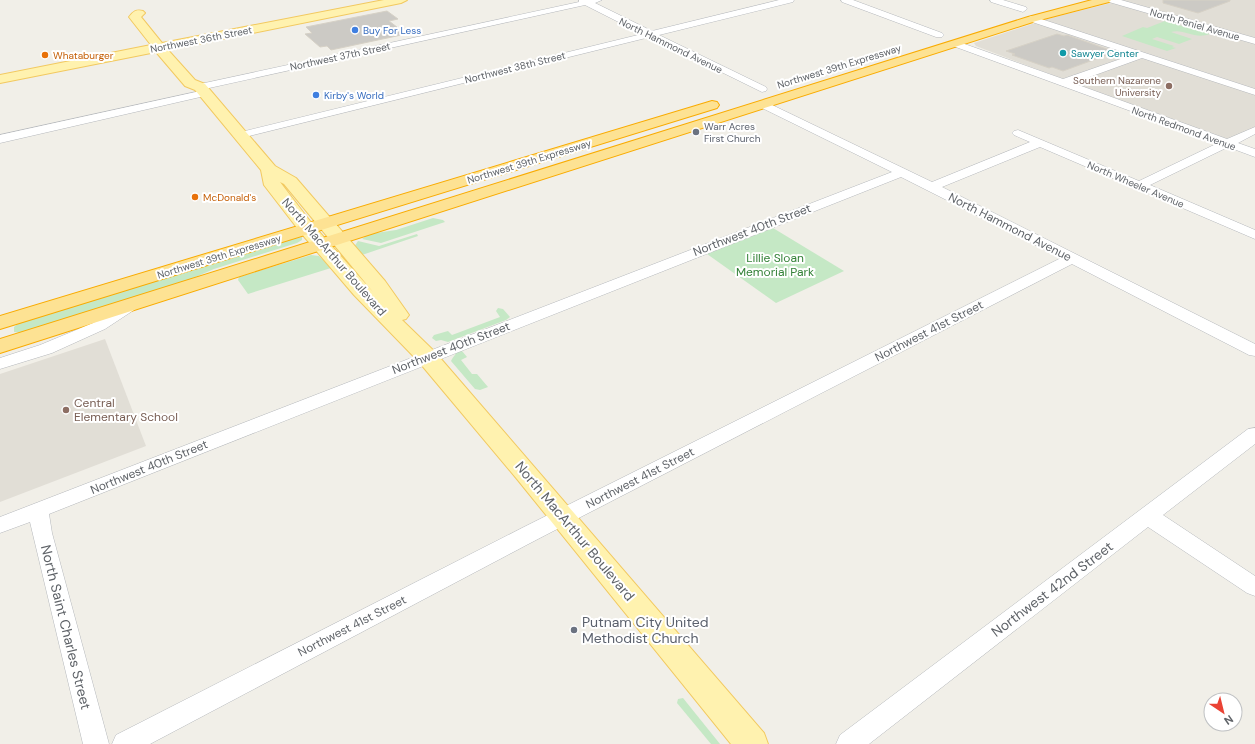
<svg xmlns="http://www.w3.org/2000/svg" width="1255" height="744" viewBox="0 0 1255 744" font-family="'DM Sans',sans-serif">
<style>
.education{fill:#e1ded6}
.green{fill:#c5e8c5}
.building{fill:#cccac5;stroke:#d6d1c6}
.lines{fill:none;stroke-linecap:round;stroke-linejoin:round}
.minor-casing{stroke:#b5b8bc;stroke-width:1}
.major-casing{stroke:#f2c960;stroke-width:2}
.highway-casing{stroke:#f9ab00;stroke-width:2}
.minor{fill:#fff;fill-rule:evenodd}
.major{fill:#fff2af;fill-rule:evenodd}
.highway{fill:#fde293;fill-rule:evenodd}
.shop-dot{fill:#3f7fe0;stroke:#fff;stroke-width:1.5}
.culture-dot{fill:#0f9aa8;stroke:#fff;stroke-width:1.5}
.food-dot{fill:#e8710a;stroke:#fff;stroke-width:1.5}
.education-dot{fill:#8d6e63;stroke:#fff;stroke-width:1.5}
.worship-dot{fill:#6b7280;stroke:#fff;stroke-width:1.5}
.labels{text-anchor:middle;stroke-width:4;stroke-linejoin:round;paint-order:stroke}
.far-street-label{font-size:10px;fill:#5f6368;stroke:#fff}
.far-shop-label{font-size:10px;fill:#366cbe;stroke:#fff;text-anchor:start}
.far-culture-label{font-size:10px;fill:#0d838f;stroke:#fff;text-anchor:start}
.far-food-label{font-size:10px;fill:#c56008;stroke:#fff;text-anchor:start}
.far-education-label{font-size:10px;fill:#785e54;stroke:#fff;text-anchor:end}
.far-worship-label{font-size:10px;fill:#5b616d;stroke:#fff;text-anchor:start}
.street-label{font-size:12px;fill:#5f6368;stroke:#fff}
.park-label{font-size:12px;fill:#348238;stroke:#fff}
.education-label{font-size:12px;fill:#785e54;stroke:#fff;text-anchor:start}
.near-street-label{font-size:14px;fill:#5f6368;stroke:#fff}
.near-worship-label{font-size:14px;fill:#5b616d;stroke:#fff;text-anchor:start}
</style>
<rect width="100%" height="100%" fill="#f1efe8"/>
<g class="education">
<polygon points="1123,0 1255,0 1255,127 1227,141 976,46 974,43 1047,19"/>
<polygon points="105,339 146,446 0,502 0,374"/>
</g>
<g class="green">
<path d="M1165,21L1210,34C1194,40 1184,28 1171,32L1192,39L1179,44L1157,37L1152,39L1174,46L1172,47L1176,48L1167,51L1122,36L1143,27L1147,28Z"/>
<polygon points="433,218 443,220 445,222 381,243 362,239 369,234 396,230"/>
<polygon points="773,228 844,271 776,303 707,254"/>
<polygon points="417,234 418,236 362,255 354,247 358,241 379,246"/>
<polygon points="302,237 302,240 297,243 214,269 184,282 23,333 14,332 14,327 20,322 294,238"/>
<polygon points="311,255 319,256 331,268 248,294 238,280 239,277"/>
<polygon points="498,308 503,309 510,317 506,320 448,342 441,340 436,341 432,338 434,335 448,331 452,335 500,317 496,311"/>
<polygon points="462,351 467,357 461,360 472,374 477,374 488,387 480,390 475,389 451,361 452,359 457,352"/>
<polygon points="683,698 720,744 711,744 677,703 678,699"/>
</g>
<g class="building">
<polygon points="1163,0 1230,0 1230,1 1198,13 1163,3"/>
<polygon points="387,11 398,19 389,21 406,34 331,50 327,46 320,47 305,34 312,33 306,27"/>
<polygon points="1057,34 1064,36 1067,35 1115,52 1063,71 1052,67 1049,68 1012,55 1015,54 1006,51"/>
</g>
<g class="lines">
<g class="minor-casing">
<g id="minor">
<polygon points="579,0 602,0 595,3 652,31 779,0 794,0 793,2 659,35 766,87 767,89 766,91 762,92 650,37 241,138 237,137 235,135 237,133 642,34 585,5 200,90 195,87 200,84 579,2"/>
<polygon points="841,0 853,0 942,33 944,35 942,37 936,37 842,2"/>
<polygon points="990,0 1003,0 1026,7 1027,9 1023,12 991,2"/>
<polygon points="1108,0 1121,0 1255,38 1255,44 1109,2"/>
<polygon points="1032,16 1255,89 1255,95 1142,58 1073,83 1227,139 1255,127 1255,134 1238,143 1255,149 1255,157 1228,147 1150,185 1255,230 1255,239 1040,147 942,187 1255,344 1255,356 1249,355 1072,264 536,540 150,744 112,744 116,735 522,528 1061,258 901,177 49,514 52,533 109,744 83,744 30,522 0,533 0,517 892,172 760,107 759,105 760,103 768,103 932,182 1030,142 1014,135 1012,133 1014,131 1018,130 1139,181 1218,143 953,46 951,44 956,41 959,42 1063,79 1132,55 1029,21 1028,19 1029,17"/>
<polygon points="205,90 210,93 209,95 0,143 0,135"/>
<polygon points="132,300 137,302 140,305 137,308 105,329 52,353 0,369 0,358 40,345 93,323 127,302"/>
<polygon points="1255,428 1255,444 1163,515 1255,576 1255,596 1247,593 1148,527 869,744 836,744 840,735 1248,429"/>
</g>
</g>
<g class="major-casing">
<path id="major" d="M384,0H407L401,3L168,50L195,80L205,84L275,166L296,178L385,281L409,315L406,319L402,320L435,352L764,733L768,744H731L517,479L419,362L354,295L301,233L264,185L261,170L195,90L185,86L156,52L0,83V75L151,45L129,17C133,12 136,9 143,11L145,13L141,17L162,43ZM280,182L284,184L373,292L313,225Z"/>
</g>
<g class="highway-casing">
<g id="highway">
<polygon points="1092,0 1111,0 1109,2 1036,21 0,353 0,339 1028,17"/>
<polygon points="712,101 717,102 719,105 717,108 0,329 0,316"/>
</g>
</g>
<use href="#minor" class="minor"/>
<use href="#major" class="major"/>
<use href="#highway" class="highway"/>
</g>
<g class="shop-dot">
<circle cx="355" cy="30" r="4"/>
<circle cx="316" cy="95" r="4"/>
</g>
<circle class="culture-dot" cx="1063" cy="53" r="4"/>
<g class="food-dot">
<circle cx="45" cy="55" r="4"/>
<circle cx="195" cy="197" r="4"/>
</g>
<g class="education-dot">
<circle cx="1169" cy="86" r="4"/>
<circle cx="66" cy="410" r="4"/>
</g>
<g class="worship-dot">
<circle cx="696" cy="132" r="4"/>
<circle cx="574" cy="630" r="4"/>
</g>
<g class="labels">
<g class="far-street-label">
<text transform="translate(1195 24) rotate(16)" y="4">North Peniel Avenue</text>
<text transform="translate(201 39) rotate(-11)" y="4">Northwest 36th Street</text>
<text transform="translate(671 45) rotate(26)" y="4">North Hammond Avenue</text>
<text transform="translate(340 56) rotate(-12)" y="4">Northwest 37th Street</text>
<text transform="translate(839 66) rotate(-17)" y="4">Northwest 39th Expressway</text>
<text transform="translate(515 67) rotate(-14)" y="4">Northwest 38th Street</text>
<text transform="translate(1184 128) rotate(20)" y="4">North Redmond Avenue</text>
<text transform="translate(529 161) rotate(-17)" y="4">Northwest 39th Expressway</text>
<text transform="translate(1136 184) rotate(23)" y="4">North Wheeler Avenue</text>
<text transform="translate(219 256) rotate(-17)" y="4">Northwest 39th Expressway</text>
</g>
<g class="far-shop-label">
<text x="363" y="34">Buy For Less</text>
<text x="324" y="99">Kirby's World</text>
</g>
<g class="far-culture-label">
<text x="1071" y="57">Sawyer Center</text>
</g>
<g class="far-food-label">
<text x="53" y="59">Whataburger</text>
<text x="203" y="201">McDonald's</text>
</g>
<g class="far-education-label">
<text x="1161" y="84">Southern Nazarene<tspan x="1161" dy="12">University</tspan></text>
</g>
<g class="far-worship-label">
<text x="704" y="130">Warr Acres<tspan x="704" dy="12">First Church</tspan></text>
</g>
<g class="street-label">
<text transform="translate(1010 227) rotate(27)" y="4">North Hammond Avenue</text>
<text transform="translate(752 230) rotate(-21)" y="4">Northwest 40th Street</text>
<text transform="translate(334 257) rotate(49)" y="4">North MacArthur Boulevard</text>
<text transform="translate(929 331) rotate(-27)" y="4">Northwest 41st Street</text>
<text transform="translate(451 348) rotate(-21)" y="4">Northwest 40th Street</text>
<text transform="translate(149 467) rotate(-22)" y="4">Northwest 40th Street</text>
<text transform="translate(640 478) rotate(-27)" y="4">Northwest 41st Street</text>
<text transform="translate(352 626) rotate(-27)" y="4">Northwest 41st Street</text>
</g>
<g class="park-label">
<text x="775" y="262">Lillie Sloan<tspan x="775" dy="14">Memorial Park</tspan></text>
</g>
<g class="education-label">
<text x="74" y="407">Central<tspan x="74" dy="14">Elementary School</tspan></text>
</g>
<g class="near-street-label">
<text transform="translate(575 531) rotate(50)" y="5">North MacArthur Boulevard</text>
<text transform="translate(1052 589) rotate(-37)" y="5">Northwest 42nd Street</text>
<text transform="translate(66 627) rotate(76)" y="5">North Saint Charles Street</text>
</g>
<g class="near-worship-label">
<text x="582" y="627">Putnam City United<tspan x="582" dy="16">Methodist Church</tspan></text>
</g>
</g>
<g transform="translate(1223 712) rotate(145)"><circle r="19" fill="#ffffff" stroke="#bfc1c3"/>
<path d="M0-3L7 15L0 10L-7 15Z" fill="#ea4335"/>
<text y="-6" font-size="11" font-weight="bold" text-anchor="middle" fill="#5f6368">N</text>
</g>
</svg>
